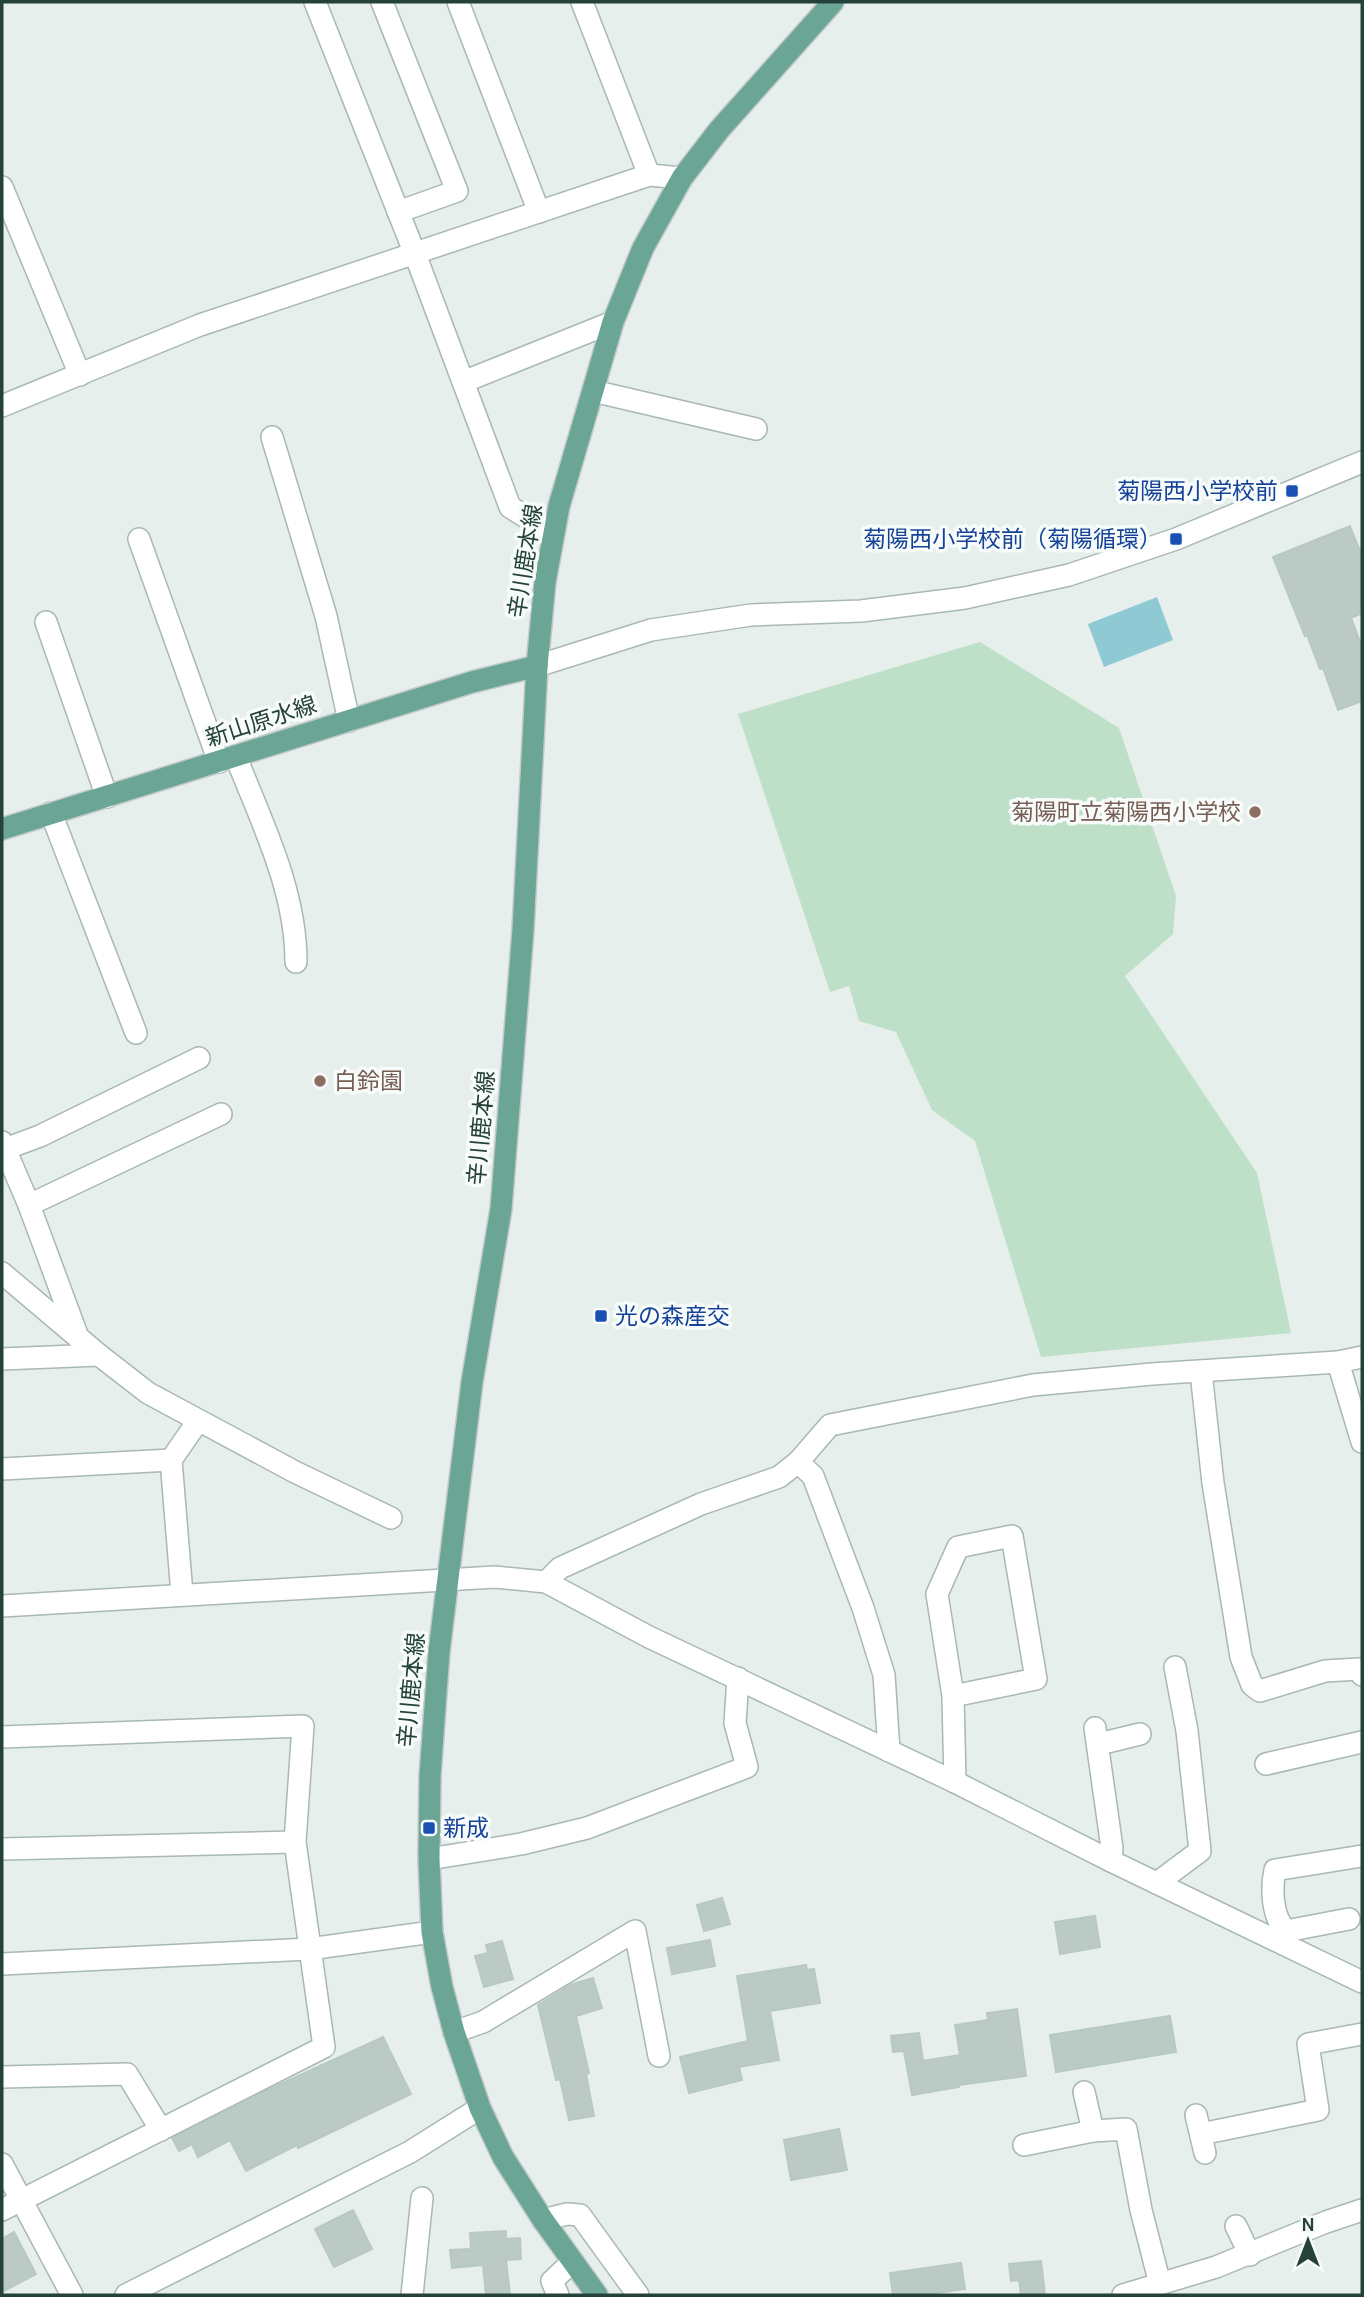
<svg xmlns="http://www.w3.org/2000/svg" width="1364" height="2297" viewBox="0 0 1364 2297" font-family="Karla,'Noto Sans JP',sans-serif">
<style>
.green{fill:#bfe0c8}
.water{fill:#8ec9d4}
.building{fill:#bbcac4;stroke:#b8c9c2;stroke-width:2}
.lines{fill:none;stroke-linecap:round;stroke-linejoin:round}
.minor-casing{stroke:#a8b8b2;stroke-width:24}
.major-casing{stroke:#c2cac8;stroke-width:24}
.minor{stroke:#fff;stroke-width:21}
.major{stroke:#6aa596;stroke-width:21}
.transit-dot{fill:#1a4fb4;stroke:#f7fbf9;stroke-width:2.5}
.education-dot{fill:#8d6e63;stroke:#f7fbf9;stroke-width:2.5}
.labels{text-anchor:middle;stroke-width:7;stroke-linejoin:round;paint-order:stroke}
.transit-label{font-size:23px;fill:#164399;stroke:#f7fbf9;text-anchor:end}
.street-label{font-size:23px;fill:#24423a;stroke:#f7fbf9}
.education-label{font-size:23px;fill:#785e54;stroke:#f7fbf9;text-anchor:end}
</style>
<rect width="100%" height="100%" fill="#e6efeb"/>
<polygon class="green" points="980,642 1119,728 1176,896 1173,934 1125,976 1257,1173 1291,1333 1041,1357 975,1141 932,1110 896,1032 859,1021 849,986 830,992 738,714"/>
<polygon class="water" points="1157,597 1173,640 1104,667 1088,624"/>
<g class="building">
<polygon points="1350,526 1362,556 1362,613 1351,618 1362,647 1362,701 1338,710 1323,668 1320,669 1307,635 1305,636 1273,557"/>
<polygon points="722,1898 730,1924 704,1931 697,1905"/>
<polygon points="1095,1916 1100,1947 1060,1954 1055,1922"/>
<polygon points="710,1940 715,1966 672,1974 667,1948"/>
<polygon points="502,1941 513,1979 484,1987 475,1956 488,1953 486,1945"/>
<polygon points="806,1965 807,1970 814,1969 820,2003 770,2011 779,2060 739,2067 742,2080 689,2093 680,2057 748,2041 737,1976"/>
<polygon points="593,1978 602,2008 576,2016 589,2073 586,2074 594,2116 569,2120 560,2079 556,2080 538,2005 570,1985"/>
<polygon points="1017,2009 1026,2076 959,2085 959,2087 912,2095 904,2051 893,2052 891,2036 919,2033 923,2061 960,2055 955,2025 988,2020 987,2013"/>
<polygon points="1170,2016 1176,2052 1056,2072 1050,2035"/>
<polygon points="383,2037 411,2094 298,2148 297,2145 246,2171 230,2140 198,2157 192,2144 179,2151 172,2138 261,2093"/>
<polygon points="839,2129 847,2170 791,2180 784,2140"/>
<polygon points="353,2210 372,2249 334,2267 315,2229"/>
<polygon points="506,2231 506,2239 520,2238 521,2259 506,2260 510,2295 486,2295 483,2265 452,2268 450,2250 471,2249 470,2233"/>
<polygon points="14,2232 36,2274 2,2292 2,2239"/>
<polygon points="1041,2261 1045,2295 1021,2295 1019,2280 1011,2281 1009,2264"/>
<polygon points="961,2263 965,2289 923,2295 893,2295 890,2273"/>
</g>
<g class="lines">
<g class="minor-casing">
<g id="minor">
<polyline points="315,2 415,254 510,507 553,534"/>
<polyline points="382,2 457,191 398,212"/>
<polyline points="458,2 539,212"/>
<polyline points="582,2 649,175"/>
<polyline points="2,187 80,375"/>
<polyline points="463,382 613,322"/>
<polyline points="593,391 756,429"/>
<polyline points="2,406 200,325 649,175 682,178"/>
<polyline points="272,437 326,616 349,721"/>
<polyline points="139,539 219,762"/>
<polyline points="46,622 107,797"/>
<polyline points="537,666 651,630 751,615 861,611 965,598 1069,575 1176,539 1362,462"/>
<path d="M236,757C262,823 296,890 296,962"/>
<polyline points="51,813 136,1033"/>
<polyline points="2,1142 29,1205 76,1332"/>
<polyline points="5,1149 40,1136 199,1058"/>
<polyline points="29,1205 221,1114"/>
<polyline points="2,1273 99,1355 148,1393 295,1472 391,1518"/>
<polyline points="2,1359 99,1355"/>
<polyline points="1338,1362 1362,1442"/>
<polyline points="1201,1372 1213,1483 1241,1657 1252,1685 1260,1691 1325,1671 1359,1669 1362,1675"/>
<polyline points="798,1462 813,1476 863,1608 884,1675 889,1751"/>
<polyline points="2,1469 171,1460"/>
<polyline points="546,1582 560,1568 701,1504 779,1477 798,1462 830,1425 1033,1385 1152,1374 1338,1362 1362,1357"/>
<polyline points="182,1594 171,1460 198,1421"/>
<polyline points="2,1606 495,1577 546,1582 649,1637 955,1782 1111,1861 1362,1982"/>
<polyline points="953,1696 1036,1679 1012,1536 958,1547 937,1594 953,1696 955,1782"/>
<polyline points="1095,1728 1112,1848 1111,1861"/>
<polyline points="2,1737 303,1726 295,1842 324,2047 2,2210"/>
<polyline points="1099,1744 1140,1734"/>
<polyline points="1266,1764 1362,1742"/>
<polyline points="2,1849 295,1842"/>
<polyline points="429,1859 521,1844 587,1828 747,1767 735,1723 738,1678"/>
<polyline points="1157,1883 1200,1851 1187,1731 1175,1667"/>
<path d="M1349,1919L1286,1931C1272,1917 1271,1889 1275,1870L1362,1856"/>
<polyline points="2,1964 309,1949 432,1932"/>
<polyline points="454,2032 483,2022 635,1931 659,2056"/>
<polyline points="2,2077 127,2074 161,2130"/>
<polyline points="1084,2092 1093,2131"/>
<polyline points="1196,2115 1205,2153"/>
<polyline points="1201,2134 1318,2110 1308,2044 1362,2034"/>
<polyline points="1024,2145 1093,2131 1126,2129 1141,2210 1160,2284"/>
<polyline points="2,2164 72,2295"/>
<polyline points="543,2220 567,2214 580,2215 638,2295"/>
<polyline points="1236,2226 1250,2255"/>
<polyline points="126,2295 410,2152 480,2108"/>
<polyline points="412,2295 422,2198"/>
<polyline points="558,2295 552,2281 572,2262"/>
<polyline points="1123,2295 1216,2267 1326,2222 1362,2210"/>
</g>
</g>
<g class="major-casing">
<g id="major">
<polyline points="2,829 472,682 537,666"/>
<polyline points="597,2295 543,2220 503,2157 480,2108 454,2032 442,1987 432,1932 429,1859 430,1776 439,1652 472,1382 501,1209 523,930 537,666 545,582 559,506 613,322 643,248 682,178 719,130 833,2"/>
</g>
</g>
<use href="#minor" class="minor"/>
<use href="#major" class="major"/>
</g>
<g class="transit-dot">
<rect x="1285" y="484" width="14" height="14" rx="3.5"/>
<rect x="1169" y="532" width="14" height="14" rx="3.5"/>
<rect x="594" y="1309" width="14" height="14" rx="3.5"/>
<rect x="422" y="1821" width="14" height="14" rx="3.5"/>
</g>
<g class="education-dot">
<circle cx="1255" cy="812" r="7"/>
<circle cx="320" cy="1081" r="7"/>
</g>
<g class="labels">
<g class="transit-label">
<text x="1278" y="499">菊陽西小学校前</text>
<text x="1162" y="547">菊陽西小学校前（菊陽循環）</text>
<text x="615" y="1324" text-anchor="start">光の森産交</text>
<text x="443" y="1836" text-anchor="start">新成</text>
</g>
<g class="street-label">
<text transform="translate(525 561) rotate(-81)" y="8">辛川鹿本線</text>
<text transform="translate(261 721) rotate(-18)" y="8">新山原水線</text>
<text transform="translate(481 1128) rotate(-85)" y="8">辛川鹿本線</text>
<text transform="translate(411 1690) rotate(-85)" y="8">辛川鹿本線</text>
</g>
<g class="education-label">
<text x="1241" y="820">菊陽町立菊陽西小学校</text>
<text x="334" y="1089" text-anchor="start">白鈴園</text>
</g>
</g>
<rect width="1364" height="2297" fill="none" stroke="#24423a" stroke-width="7"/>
<g transform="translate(1308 2241)" stroke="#f7fbf9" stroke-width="5" paint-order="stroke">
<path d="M0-5L12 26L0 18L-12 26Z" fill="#24423a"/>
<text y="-10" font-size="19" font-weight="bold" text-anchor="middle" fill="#24423a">N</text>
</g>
</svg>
